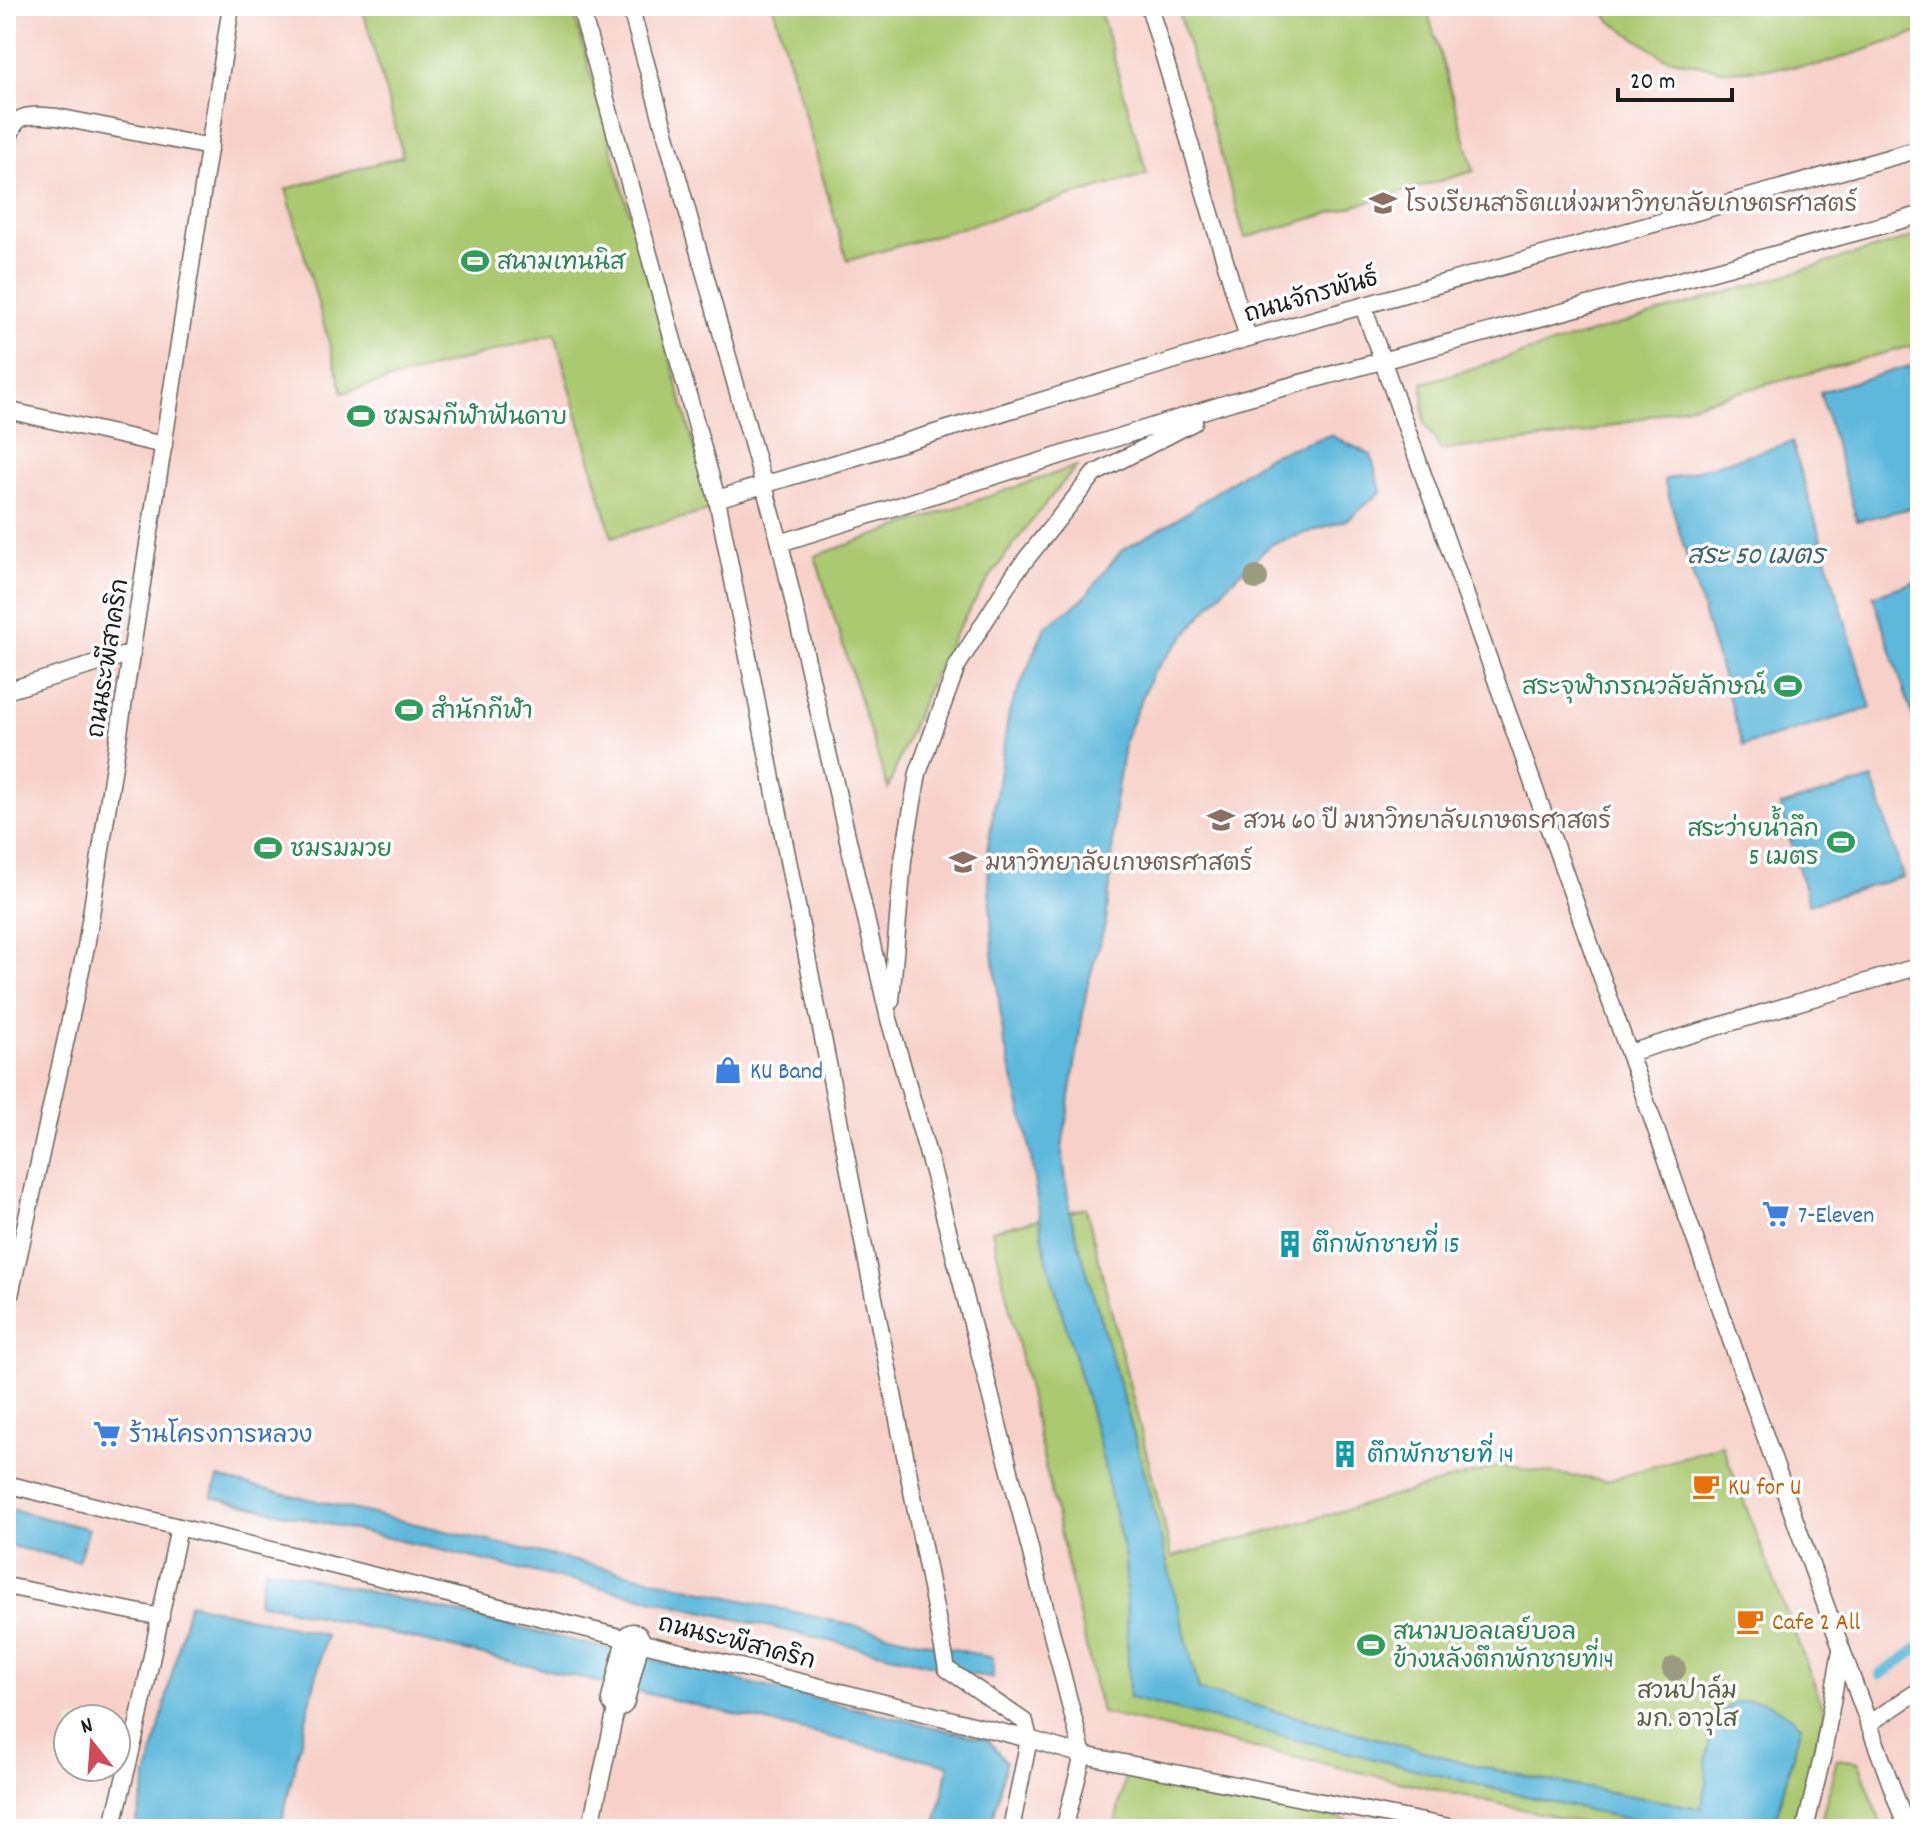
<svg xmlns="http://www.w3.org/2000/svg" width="1926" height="1835" viewBox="0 0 1926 1835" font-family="Dekko,'Playpen Sans Thai',sans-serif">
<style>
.built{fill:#f7d1c9;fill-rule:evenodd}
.green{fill:#abc971;stroke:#647246;stroke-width:2}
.water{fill:#5db8db;stroke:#3c6a7c;stroke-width:2}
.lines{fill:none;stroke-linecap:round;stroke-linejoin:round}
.stream{stroke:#5db8db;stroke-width:11}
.lane-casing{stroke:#676259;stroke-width:19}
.street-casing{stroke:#676259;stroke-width:35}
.lane{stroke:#fff;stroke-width:16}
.street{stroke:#fff;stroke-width:32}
.tree{fill:#9b9c7d}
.labels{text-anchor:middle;stroke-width:7;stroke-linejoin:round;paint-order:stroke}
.education-label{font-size:24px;fill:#785e54;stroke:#fff;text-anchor:start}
.leisure-label{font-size:24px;fill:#27864d;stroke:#fff;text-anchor:start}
.street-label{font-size:24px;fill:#1c1c1c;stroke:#fff}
.shop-label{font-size:24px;fill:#366cbe;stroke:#fff;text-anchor:start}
.culture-label{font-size:24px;fill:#0d838f;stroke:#fff;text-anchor:start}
.food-label{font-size:24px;fill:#c56008;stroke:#fff;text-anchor:start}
.park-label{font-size:24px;fill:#55613e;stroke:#fff}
.water-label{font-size:26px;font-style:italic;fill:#396272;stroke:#fff}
</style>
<rect width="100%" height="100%" fill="#fff"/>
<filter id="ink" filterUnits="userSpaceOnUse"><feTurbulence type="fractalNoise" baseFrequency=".0125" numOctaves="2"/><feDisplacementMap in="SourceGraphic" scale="16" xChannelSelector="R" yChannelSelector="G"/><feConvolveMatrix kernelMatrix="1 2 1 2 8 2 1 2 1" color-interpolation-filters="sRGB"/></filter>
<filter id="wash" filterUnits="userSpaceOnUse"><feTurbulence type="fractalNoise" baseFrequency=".006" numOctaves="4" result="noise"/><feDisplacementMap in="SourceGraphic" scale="32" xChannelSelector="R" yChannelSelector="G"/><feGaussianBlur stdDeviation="1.8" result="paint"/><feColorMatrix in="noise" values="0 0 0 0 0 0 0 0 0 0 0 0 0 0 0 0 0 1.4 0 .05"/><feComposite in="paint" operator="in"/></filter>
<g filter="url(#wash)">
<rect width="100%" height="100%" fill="#f1e5ca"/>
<path class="built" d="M6,6H1920V1829H6ZM68,1719H116V1767H68Z"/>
<g class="green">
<polygon points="362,6 572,6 712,510 612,537 555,334 343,393 286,189 403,156"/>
<polygon points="773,6 1099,6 1147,174 847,261"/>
<polygon points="1177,6 1426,6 1474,171 1245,238"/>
<polygon points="1600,6 1920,6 1920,32 1820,65 1727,71 1663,57 1609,20"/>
<polygon points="1920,235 1920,375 1911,346 1578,435 1441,450 1424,423 1423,383"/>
<path d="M1077,466C1022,530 970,598 934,675C917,712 902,751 888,789L815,556Z"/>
<polygon points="1086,1208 1172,1557 1264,1533 1499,1466 1607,1481 1722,1445 1825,1712 1792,1829 1609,1829 1101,1713 992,1230"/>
<polygon points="1837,1759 1859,1762 1883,1829 1819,1829"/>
<polygon points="1138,1774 1387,1829 1114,1829 1125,1777"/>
</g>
<g class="water">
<polygon points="1909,366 1920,405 1920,506 1857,521 1820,392"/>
<path d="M1330,435L1371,455L1381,492L1349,519L1272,544L1229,583L1152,674L1125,738L1115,802L1111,875L1106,921L1087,987L1062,1149L1070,1213L1141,1459L1199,1690L1478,1766L1558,1783L1701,1808L1707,1783L1706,1761L1713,1717C1720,1713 1728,1706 1735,1703C1761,1694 1783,1709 1801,1725L1773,1829H1672L1503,1791L1129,1698L1125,1558L1098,1439L1045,1253L1028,1138L1004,1041L993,952L987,852L1009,712L1045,627L1083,599L1121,551L1177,519L1268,456Z"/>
<polygon points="1792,442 1871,708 1743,746 1664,480"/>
<polygon points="1920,580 1920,739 1873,596"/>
<polygon points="1873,779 1903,877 1809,904 1780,806"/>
<polygon points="218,1478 993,1658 993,1679 212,1497"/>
<polygon points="6,1508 89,1529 78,1561 6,1545"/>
<polygon points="265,1567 988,1740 1006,1761 991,1829 935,1829 949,1765 258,1602"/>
<polygon points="189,1603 326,1635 280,1829 135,1829"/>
</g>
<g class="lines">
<polyline class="stream" points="1880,1675 1920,1647"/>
</g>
</g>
<g filter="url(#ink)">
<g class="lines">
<g class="lane-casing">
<g id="lane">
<polyline points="580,6 717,499 947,1669 1025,1722 1029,1739 1011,1829"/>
<polyline points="630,6 780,543 889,1019 933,1172 1083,1755 1064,1829"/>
<polyline points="1149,6 1248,338"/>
<path d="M6,152C13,114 20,114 57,117L210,147"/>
<polyline points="1363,306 1811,1565 1907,1829"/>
<polyline points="6,410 164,445"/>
<polyline points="717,499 1248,338 1920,149"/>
<polyline points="780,543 1234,401 1920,215"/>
<polyline points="6,691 132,653"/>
<polyline points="891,1001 903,860 918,773 957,666 1015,573 1094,474 1194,422"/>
<polyline points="1629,1053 1920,966"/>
<polyline points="6,1314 86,947 231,6"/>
<polyline points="6,1484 1029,1739 1083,1755 1459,1829"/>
<polyline points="6,1586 161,1617"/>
<polyline points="1868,1724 1920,1690"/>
<polyline points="112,1829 137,1727 179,1527"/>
<polyline points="590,1829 618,1700"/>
<polyline points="1805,1829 1823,1754 1841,1650"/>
</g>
</g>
<g class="street-casing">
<polyline id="street" points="618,1700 633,1640"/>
</g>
<use href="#lane" class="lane"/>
<use href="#street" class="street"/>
</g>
<g class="tree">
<circle cx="1256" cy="578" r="12"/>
<circle cx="1674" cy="1669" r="12"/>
</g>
</g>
<defs>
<g id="school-bare" transform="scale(2.16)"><path d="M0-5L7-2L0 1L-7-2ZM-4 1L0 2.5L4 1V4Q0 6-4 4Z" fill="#8d6e63" stroke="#fff" stroke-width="2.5" paint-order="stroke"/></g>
<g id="stadium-bare" transform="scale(2.16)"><path d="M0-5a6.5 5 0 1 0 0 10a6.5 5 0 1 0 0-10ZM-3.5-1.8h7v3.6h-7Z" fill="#2e9e5b" stroke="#fff" stroke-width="2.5" paint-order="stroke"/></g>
<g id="university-bare" transform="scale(2.16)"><path d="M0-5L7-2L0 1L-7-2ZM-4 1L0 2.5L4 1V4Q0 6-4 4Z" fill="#8d6e63" stroke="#fff" stroke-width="2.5" paint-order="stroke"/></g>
<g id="shop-bare" transform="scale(2.16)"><path d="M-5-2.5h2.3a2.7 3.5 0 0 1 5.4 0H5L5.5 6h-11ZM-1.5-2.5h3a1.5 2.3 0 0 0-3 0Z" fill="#3f7fe0" stroke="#fff" stroke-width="2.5" paint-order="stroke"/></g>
<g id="supermarket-bare" transform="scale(2.16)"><path d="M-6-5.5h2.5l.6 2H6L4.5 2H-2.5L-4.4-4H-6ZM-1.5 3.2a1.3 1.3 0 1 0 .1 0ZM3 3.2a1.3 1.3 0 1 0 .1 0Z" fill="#3f7fe0" stroke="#fff" stroke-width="2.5" paint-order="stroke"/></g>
<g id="building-bare" transform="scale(2.16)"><path d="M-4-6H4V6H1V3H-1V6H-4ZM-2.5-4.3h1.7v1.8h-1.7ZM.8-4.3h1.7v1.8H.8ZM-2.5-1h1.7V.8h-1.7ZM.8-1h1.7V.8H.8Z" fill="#0f9aa8" stroke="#fff" stroke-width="2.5" paint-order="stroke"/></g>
<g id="cafe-bare" transform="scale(2.16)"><path d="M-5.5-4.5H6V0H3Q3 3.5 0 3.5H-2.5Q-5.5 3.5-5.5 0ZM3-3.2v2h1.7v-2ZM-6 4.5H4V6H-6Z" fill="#e8710a" stroke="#fff" stroke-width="2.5" paint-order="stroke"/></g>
</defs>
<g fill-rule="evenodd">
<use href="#school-bare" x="1383" y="203"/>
<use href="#stadium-bare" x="475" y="261"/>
<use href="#stadium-bare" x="361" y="416"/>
<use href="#stadium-bare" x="1788" y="686"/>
<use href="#stadium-bare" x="409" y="710"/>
<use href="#university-bare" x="1221" y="820"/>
<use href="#stadium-bare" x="1841" y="842"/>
<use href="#stadium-bare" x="268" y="848"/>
<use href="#university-bare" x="963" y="862"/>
<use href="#shop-bare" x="728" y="1070"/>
<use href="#supermarket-bare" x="1776" y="1214"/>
<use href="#building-bare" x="1290" y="1244"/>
<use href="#supermarket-bare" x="107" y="1434"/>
<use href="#building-bare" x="1345" y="1454"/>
<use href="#cafe-bare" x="1706" y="1486"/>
<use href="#cafe-bare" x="1750" y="1621"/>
<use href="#stadium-bare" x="1371" y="1645"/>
</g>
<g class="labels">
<g class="education-label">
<text x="1405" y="211">โรงเรียนสาธิตแห่งมหาวิทยาลัยเกษตรศาสตร์</text>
<text x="1243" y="828">สวน 60 ปี มหาวิทยาลัยเกษตรศาสตร์</text>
<text x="985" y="870">มหาวิทยาลัยเกษตรศาสตร์</text>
</g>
<g class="leisure-label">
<text x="497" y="269">สนามเทนนิส</text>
<text x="383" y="424">ชมรมกีฬาฟันดาบ</text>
<text x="1766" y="694" text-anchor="end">สระจุฬาภรณวลัยลักษณ์</text>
<text x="431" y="718">สำนักกีฬา</text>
<text x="1819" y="836" text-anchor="end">สระว่ายน้ำลึก<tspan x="1819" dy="28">5 เมตร</tspan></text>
<text x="290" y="856">ชมรมมวย</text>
<text x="1393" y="1639">สนามบอลเลย์บอล<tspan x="1393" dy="28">ข้างหลังตึกพักชายที่14</tspan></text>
</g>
<g class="street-label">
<text transform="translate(1311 295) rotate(-16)" y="8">ถนนจักรพันธ์</text>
<text transform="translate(107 658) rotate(-81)" y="8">ถนนระพีสาคริก</text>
<text transform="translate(737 1641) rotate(14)" y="8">ถนนระพีสาคริก</text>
</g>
<g class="shop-label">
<text x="750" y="1078">KU Band</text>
<text x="1798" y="1222">7-Eleven</text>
<text x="129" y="1442">ร้านโครงการหลวง</text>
</g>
<g class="culture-label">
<text x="1312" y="1252">ตึกพักชายที่ 15</text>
<text x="1367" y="1462">ตึกพักชายที่ 14</text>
</g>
<g class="food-label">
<text x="1728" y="1494">KU for U</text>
<text x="1772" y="1629">Cafe 2 All</text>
</g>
<g class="park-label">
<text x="1687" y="1698">สวนปาล์ม<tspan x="1687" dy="28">มก. อาวุโส</tspan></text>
</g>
<g class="water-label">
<text x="1756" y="563">สระ 50 เมตร</text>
</g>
</g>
<rect width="1926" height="1835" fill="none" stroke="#fff" stroke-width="32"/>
<g transform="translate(92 1743) rotate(343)"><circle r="38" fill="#ffffff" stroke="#a4a4a4" stroke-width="2"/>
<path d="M0-6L14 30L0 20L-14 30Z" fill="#d1495b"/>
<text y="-12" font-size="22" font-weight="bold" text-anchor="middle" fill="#1c1c1c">N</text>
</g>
<path d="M1618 88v12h114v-12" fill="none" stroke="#1c1c1c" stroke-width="4"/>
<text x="1630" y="88" font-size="24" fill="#1c1c1c" stroke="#ffffff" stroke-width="6" paint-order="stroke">20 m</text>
</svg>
